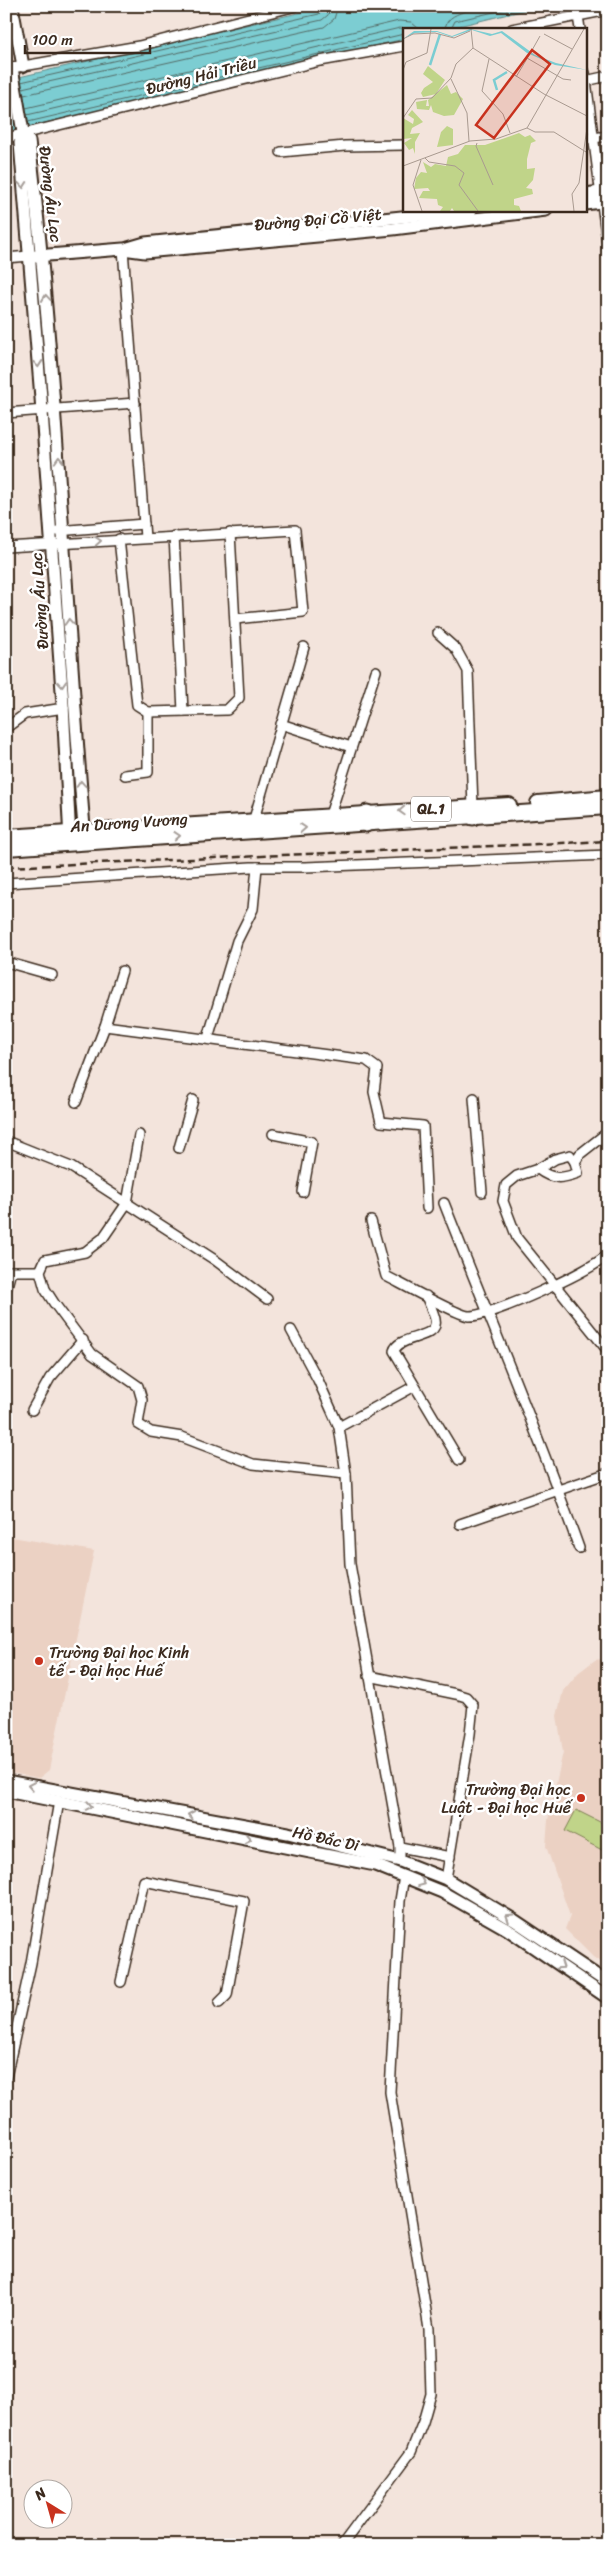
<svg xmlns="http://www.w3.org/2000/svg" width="614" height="2551" viewBox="0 0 614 2551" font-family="Sriracha,sans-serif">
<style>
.built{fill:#ebd1c3}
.green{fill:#c0d489;stroke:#7e7f54}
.water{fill:#7bcdd2;stroke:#618c8a}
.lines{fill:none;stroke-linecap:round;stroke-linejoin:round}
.shore{stroke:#556b66;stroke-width:1}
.minor-casing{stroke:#3b2a1e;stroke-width:12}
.tertiary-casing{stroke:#3b2a1e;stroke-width:15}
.primary-casing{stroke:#3b2a1e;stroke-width:18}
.trunk-casing{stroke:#3b2a1e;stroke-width:19}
.minor{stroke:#fff;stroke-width:9}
.tertiary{stroke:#fff;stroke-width:11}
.primary{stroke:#fff;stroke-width:14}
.trunk{stroke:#fff;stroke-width:15}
.rail{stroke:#3b2a1e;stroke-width:2.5;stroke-dasharray:8 4;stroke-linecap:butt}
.oneway{stroke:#a79f9a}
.poi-dot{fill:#c8321e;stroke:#fff;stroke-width:2}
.labels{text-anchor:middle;stroke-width:5;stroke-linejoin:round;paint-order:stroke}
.shield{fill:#fff;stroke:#766a62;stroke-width:1}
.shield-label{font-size:15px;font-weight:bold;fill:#3b2a1e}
.street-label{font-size:16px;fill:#3b2a1e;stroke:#fff}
.poi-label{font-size:16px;fill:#3b2a1e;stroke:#fff;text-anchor:start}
.inset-river{fill:none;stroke:#7bcdd2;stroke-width:2.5}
.inset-road{fill:none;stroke:#a99a90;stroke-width:1}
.view{fill:#c8321e;fill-opacity:0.15;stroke:#c8321e;stroke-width:2.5}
.inset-edge{fill:none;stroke:#3b2a1e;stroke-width:2.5}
</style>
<rect width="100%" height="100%" fill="#f3e4dc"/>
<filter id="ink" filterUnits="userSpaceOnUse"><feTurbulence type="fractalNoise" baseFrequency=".02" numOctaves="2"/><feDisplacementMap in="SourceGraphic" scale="10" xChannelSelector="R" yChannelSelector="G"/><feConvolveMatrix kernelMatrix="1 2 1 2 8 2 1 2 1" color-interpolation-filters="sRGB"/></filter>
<g filter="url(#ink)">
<g class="built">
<polygon points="6,1536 94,1551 49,1770 39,1778 6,1772"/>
<polygon points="608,1658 608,1966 594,1958 565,1929 570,1916 546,1846 548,1820 563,1752 557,1716 563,1691 578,1673 595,1660"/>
</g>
<polygon class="green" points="576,1810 608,1826 606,1852 565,1831"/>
<polygon class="water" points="329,6 542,6 446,29 404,29 404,39 6,132 6,80"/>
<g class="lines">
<g class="shore">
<path d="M445,29C446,10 478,10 493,6"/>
<polyline points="451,29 455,21 520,6"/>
<polyline points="21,82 319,14 324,6"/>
<polyline points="22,88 322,20 328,15 331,6"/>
<polyline points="24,95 324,27 334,19 338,6"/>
<polyline points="26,108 399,21 411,22 419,29"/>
<polyline points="27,115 400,28 407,29"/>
<polyline points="28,122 404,34"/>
</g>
<g class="minor-casing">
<g id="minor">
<polyline points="578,16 580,29"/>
<polyline points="512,29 608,10"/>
<polyline points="6,69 139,46 296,6"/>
<polyline points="585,73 608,250"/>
<polyline points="585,81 608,76"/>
<polyline points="6,138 320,61 404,46"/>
<polyline points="585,139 608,136"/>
<polyline points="281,152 345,146 404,145"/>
<polyline points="123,249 145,538"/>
<polyline points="6,258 29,256"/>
<polyline points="6,413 135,403"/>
<polyline points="57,531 144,524"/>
<polyline points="174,536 183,711"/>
<polyline points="119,539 137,705 148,712 227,710 239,698 230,533"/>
<polyline points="6,547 295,530 303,612 235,619"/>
<polyline points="438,633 456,649 468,671 473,807"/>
<polyline points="281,724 351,747"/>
<polyline points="6,728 25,714 64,708"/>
<polyline points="125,775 148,772 148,712"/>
<polyline points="330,815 376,671"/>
<polyline points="254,819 304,647"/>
<polyline points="6,883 251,867 305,867 608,855"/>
<polyline points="6,962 52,975"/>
<polyline points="105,1026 366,1060 377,1068 374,1092 381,1122 423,1126 427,1208"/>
<polyline points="208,1038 237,941 253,909 257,867"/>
<polyline points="474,1098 482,1192"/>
<polyline points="76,1102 105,1026 122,971"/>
<path d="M608,1132L580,1154L575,1162L578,1173C562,1179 552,1180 538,1169L517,1176L506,1185L503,1201L517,1238L608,1351"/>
<polyline points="273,1134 312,1142 303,1192"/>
<polyline points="139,1135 127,1203 103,1238 85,1252 45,1260 40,1271 45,1289 54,1303 92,1354 138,1386 142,1400 138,1424 151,1432 182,1437 253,1464 346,1474"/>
<polyline points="6,1141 71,1167 215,1260 267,1299"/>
<polyline points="179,1148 193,1100"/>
<polyline points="538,1169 555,1159 570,1155 575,1162"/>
<path d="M444,1203C489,1318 538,1432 579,1548"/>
<path d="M371,1221L386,1276C398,1282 459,1316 469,1316C490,1317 594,1270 608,1254"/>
<polyline points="6,1290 11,1271 40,1271"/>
<path d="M426,1296C429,1303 433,1311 435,1319C440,1340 399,1334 394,1351L459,1460"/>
<polyline points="291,1330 318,1380 339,1427 346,1474 350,1564 400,1847 400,1861"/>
<polyline points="32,1410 50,1378 83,1340"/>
<polyline points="339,1427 413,1387"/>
<polyline points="460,1524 608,1473"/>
<polyline points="369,1676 456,1694 466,1697 473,1705 470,1734 446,1879"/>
<polyline points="400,1847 450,1857"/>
<polyline points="121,1982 144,1881 244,1901 227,1995 219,2003"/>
<polyline points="6,2077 31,1963 59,1801"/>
<polyline points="342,2545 411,2452 423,2422 431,2394 429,2329 390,2092 400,1901 404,1876"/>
</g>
</g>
<g class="tertiary-casing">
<g id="tertiary">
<polyline points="12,6 23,66"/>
<polyline points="12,68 24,138"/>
<path d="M24,138L29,141C57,373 65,606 85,839"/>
<polyline points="24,138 20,143 41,398 63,705 70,840"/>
<polyline points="585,194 608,191"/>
<polyline points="585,204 608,201"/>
<polyline points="128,248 145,243 471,210"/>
<polyline points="36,256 123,249 145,252 393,229 546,210"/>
<polyline points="6,1781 288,1833 400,1861 446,1879 514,1920 608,1983"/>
<polyline points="6,1791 375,1865 442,1892 507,1929 608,1998"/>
</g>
</g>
<g class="primary-casing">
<g id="primary">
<polyline points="538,803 608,797"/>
<polyline points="6,837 509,805"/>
<polyline points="6,848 608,807"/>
</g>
</g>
<g class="trunk-casing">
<g id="trunk">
<polyline points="473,807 473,817"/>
<polyline points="366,824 367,813"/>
</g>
</g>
<use href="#minor" class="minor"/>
<use href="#tertiary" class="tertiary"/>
<use href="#primary" class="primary"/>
<use href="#trunk" class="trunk"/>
<polyline class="rail" points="6,867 608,841"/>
</g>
<defs><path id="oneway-chevron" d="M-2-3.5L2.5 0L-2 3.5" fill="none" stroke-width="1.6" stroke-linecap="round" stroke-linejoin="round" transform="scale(1.25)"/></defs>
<g class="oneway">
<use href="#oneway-chevron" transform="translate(23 185) rotate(85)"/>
<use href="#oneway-chevron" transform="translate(46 298) rotate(-95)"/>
<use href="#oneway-chevron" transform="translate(38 364) rotate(85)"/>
<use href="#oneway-chevron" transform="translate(59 460) rotate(-93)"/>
<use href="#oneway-chevron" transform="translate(98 541) rotate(-4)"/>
<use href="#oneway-chevron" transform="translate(69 622) rotate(-94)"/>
<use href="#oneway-chevron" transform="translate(62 684) rotate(86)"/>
<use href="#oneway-chevron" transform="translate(81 784) rotate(-94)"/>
<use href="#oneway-chevron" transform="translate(402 811) rotate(177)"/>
<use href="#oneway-chevron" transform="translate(303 828) rotate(-4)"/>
<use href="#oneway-chevron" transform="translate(177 836) rotate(-4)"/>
<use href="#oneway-chevron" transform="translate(31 1786) rotate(-170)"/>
<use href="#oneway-chevron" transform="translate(89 1806) rotate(11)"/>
<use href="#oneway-chevron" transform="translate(191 1815) rotate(-170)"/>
<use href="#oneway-chevron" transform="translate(248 1839) rotate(11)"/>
<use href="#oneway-chevron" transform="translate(422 1883) rotate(22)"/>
<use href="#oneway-chevron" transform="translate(509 1917) rotate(-148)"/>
<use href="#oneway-chevron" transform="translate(561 1966) rotate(34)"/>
</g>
</g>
<g class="poi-dot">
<circle cx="39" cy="1661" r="5"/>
<circle cx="581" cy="1798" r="5"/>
</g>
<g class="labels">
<rect class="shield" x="411" y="796.5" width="40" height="25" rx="4"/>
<g class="shield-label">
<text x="431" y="814">QL.1</text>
</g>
<g class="street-label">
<text transform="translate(201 75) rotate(-14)" y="6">Đường Hải Triều</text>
<text transform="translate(51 194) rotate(83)" y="6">Đường Âu Lạc</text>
<text transform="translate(318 219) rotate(-5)" y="6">Đường Đại Cồ Việt</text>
<text transform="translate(39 601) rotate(-94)" y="6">Đường Âu Lạc</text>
<text transform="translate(129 822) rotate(-4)" y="6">An Dương Vương</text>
<text transform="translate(326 1838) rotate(12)" y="6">Hồ Đắc Di</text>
</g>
<g class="poi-label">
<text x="49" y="1658">Trường Đại học Kinh<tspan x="49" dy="18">tế - Đại học Huế</tspan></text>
<text x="571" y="1795" text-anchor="end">Trường Đại học<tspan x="571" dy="18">Luật - Đại học Huế</tspan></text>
</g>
</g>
<g transform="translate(403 28)">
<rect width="184" height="184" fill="#f3e4dc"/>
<path d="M25,38L42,52L33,66L20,69L18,65L21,60L30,54L20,46ZM44,57L48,66L53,64L60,71L51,87L41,88L30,84L28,77L26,82L14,81L13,74L24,72L23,78H26L25,72ZM9,82L20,94L9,100L7,106L17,105L12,114V126L10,120L6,122L1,115L9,110L0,111V90L10,96L11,91L5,87ZM44,98L50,101V117L34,119L38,104ZM116,105L122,109L127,107L133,113L128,115L124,131V141L132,140L130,152L123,160L129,161L130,166L111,171V177L116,178L118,183H51L49,180L47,183H37L40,179L35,177L34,171L16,170L20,163H27L25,160L11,161L13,150L18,144L24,145L20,134L28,139L32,136L43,138L45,129L55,126L62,117H82Z" fill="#c0d489"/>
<path d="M67,1L89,6L99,3L132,27L153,35L184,42L152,37L124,25L98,5L87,8L69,2L49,9L34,4L12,5L0,11L11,3H34L49,8Z" fill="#7bcdd2"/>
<path class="inset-river" d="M27,37L37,6M94,62L91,52L104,44"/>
<path class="inset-road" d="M141,6L169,21M0,11L10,6L32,5L51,10L67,3M70,20L141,66L184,88M128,24L137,8M124,30L160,51L168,52M86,31L79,63L100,86L107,105M0,42L3,34L24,25L28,1M113,49L128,24M48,51L64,85L66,113M0,90L13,71L29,70L48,50L53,36L70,20L68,1M124,100L132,104H151L183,124M74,115L73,118L90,157M22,130L26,134L52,138L61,145L56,157L75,183M18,132L10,157L19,183M0,138L67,113L93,111L124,100L181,1M171,183L169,166L176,155L184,100"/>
<path class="view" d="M129,22L147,36L91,110L73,97Z"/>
<rect width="184" height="184" class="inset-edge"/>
</g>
<rect width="614" height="2551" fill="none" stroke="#fff" stroke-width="25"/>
<rect x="12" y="12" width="589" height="2526" fill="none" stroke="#3b2a1e" stroke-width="2" filter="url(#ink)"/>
<g transform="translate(48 2504) rotate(323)"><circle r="24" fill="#ffffff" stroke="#b1aaa5"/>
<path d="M0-4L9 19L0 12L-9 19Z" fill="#c8321e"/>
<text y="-8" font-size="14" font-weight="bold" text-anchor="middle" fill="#3b2a1e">N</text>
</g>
<path d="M25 45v8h125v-8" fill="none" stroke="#3b2a1e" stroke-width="2.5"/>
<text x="32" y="45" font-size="15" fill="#3b2a1e" stroke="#ffffff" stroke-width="4" paint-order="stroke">100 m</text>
</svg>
